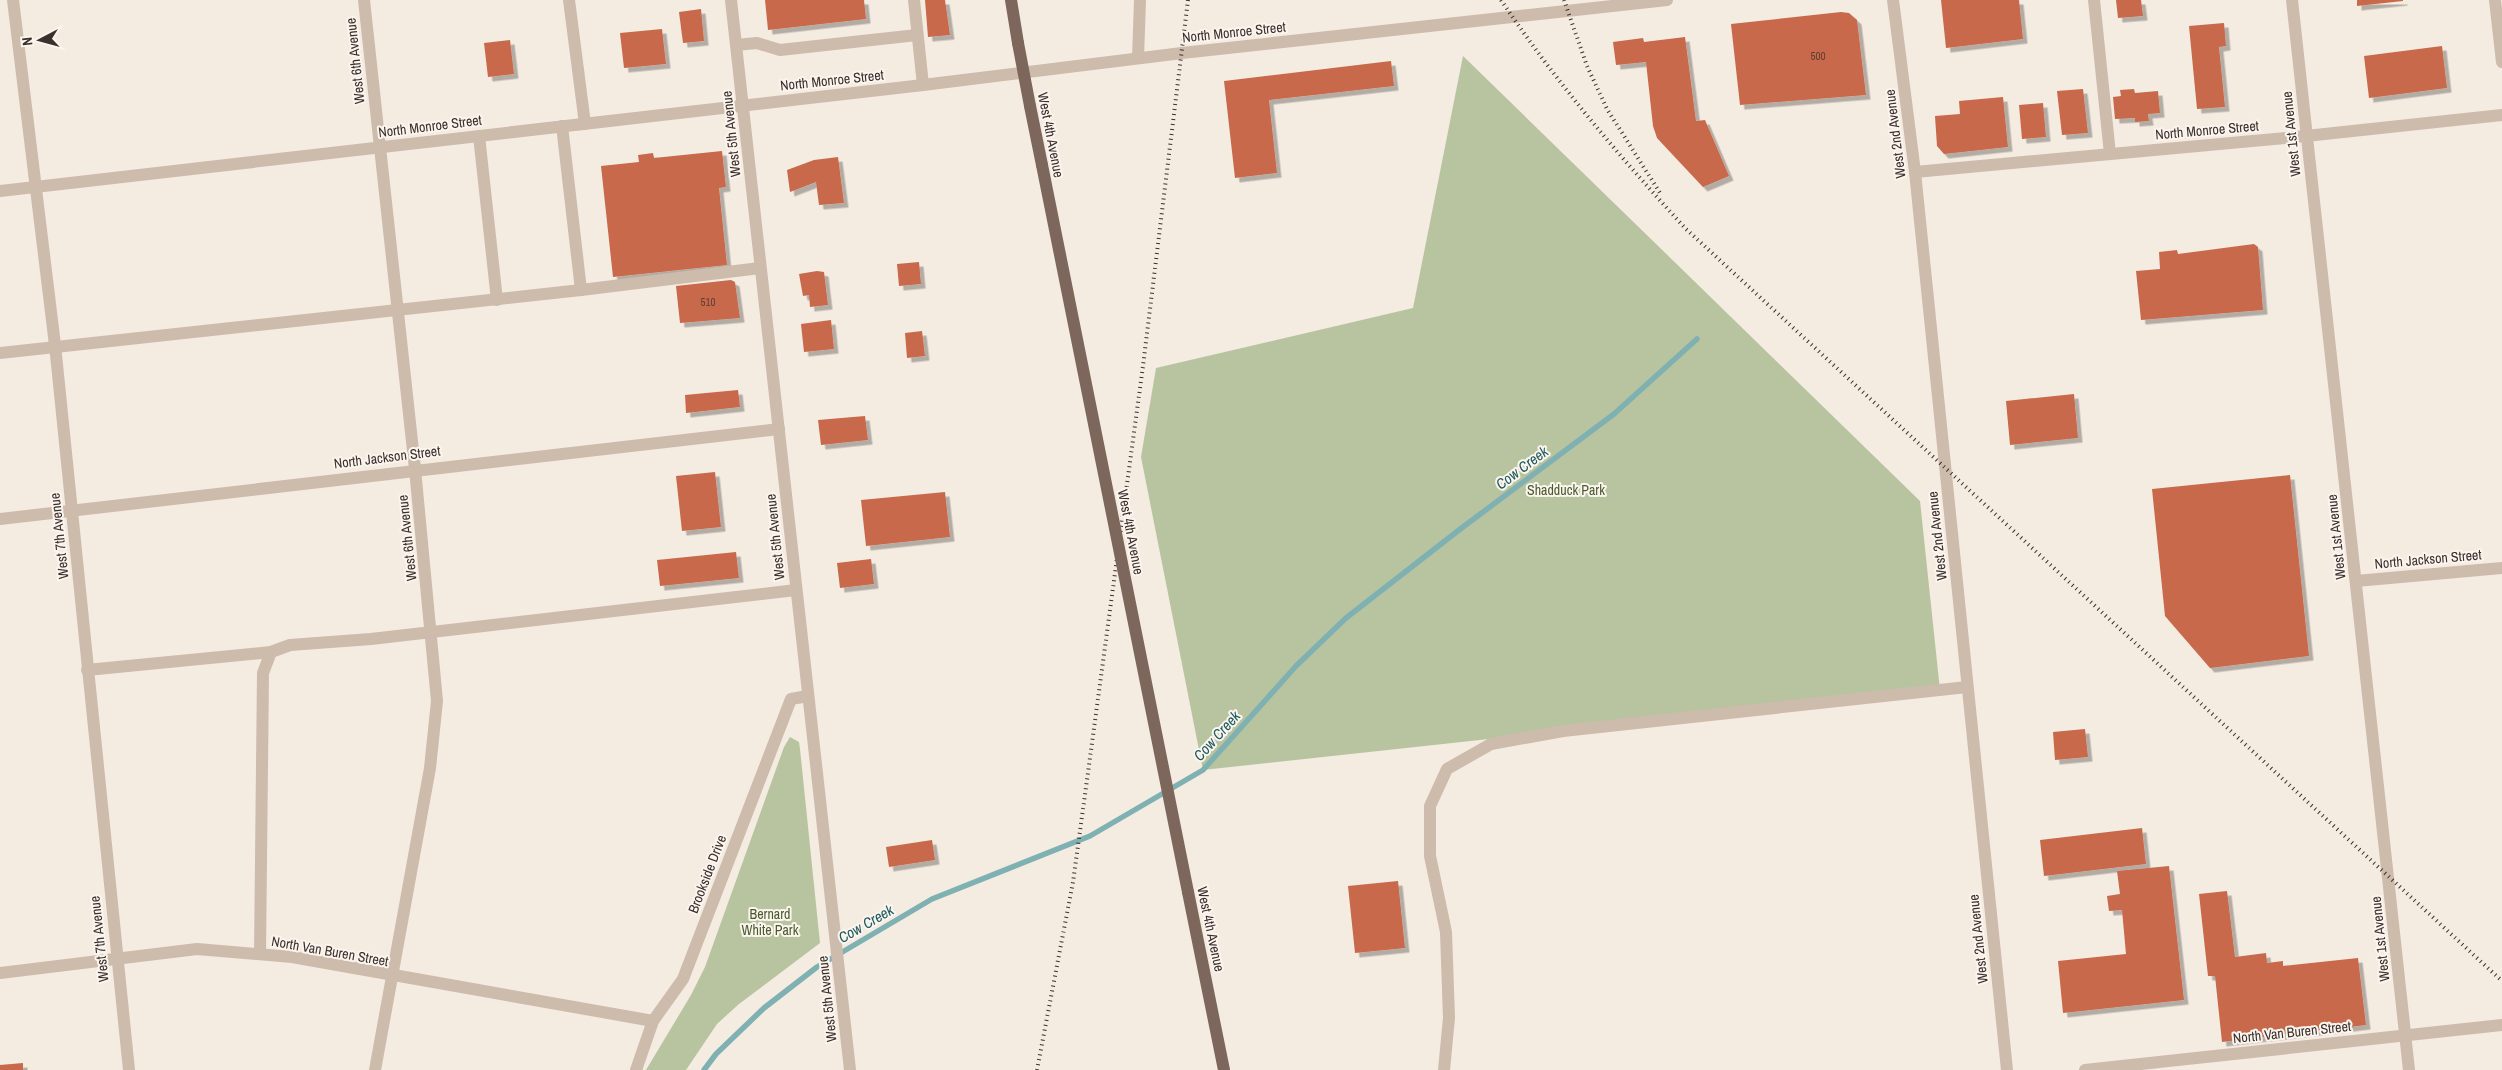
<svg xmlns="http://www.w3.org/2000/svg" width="2502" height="1070" viewBox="0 0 2502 1070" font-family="'Archivo Narrow',sans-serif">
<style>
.green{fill:#b8c4a0}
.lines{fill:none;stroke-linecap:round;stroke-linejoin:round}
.stream{stroke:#7fb0b2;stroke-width:5.5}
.building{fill:#c8694b;filter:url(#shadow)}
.minor{stroke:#cdbbac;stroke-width:12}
.major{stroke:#7d675c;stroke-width:12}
.rail{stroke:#3b302b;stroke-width:4;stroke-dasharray:1 4;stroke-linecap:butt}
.major-bridge{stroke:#7d675c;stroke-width:12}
.labels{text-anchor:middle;stroke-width:4;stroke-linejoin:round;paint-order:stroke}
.number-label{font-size:11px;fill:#5e3e33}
.street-label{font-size:14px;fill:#3b302b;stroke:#fbf5ee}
.park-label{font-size:14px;fill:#4a5a2e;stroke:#fbf5ee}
.water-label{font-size:15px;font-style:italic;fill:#1f5a5e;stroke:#fbf5ee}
</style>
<defs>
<filter id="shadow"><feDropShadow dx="4.5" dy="4.5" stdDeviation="0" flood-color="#0004"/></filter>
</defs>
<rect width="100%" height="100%" fill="#f4ebe1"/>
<g class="green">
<polygon points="1463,56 1920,501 1940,690 1203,770 1141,457 1156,368 1413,308"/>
<polygon points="790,737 799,742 800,749 820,943 739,1004 717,1024 686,1070 646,1070 691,995 705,967 784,747"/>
</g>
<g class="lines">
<polyline class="stream" points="704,1070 716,1054 764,1008 817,967 932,899 1090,836 1203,770 1296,666 1346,618 1459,530 1614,414 1697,339"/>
</g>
<g class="building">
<polygon points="765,0 864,0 866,19 768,30"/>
<polygon points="925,0 945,0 950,35 928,37"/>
<polygon points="1941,0 2019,0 2023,39 1946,48"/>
<polygon points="2116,0 2141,0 2143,16 2118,18"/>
<polygon points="2357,0 2403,0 2403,1 2357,6"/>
<polygon points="701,9 704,41 683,43 679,12"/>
<polygon points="1841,12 1849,13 1857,20 1866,95 1740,105 1731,24"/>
<polygon points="2224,23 2226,46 2219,47 2225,107 2197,109 2189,26"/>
<polygon points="662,29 666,64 624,68 620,33"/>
<polygon points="1685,37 1696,121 1705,120 1729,176 1703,187 1657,138 1653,126 1646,62 1616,65 1613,42 1643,38 1644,42"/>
<polygon points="510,40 514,74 488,77 484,43"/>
<polygon points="2442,46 2447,88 2369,98 2364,56"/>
<polygon points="1391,61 1394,86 1269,100 1277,173 1235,178 1224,81"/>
<polygon points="2083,89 2088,133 2062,135 2057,91"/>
<polygon points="2134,89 2135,93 2158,91 2160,113 2148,114 2149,121 2135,122 2135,118 2115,119 2113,97 2121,96 2120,90"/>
<polygon points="2003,97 2008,147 1944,154 1937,146 1935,116 1960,114 1959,101"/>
<polygon points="2043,103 2046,137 2022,139 2019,105"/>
<polygon points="722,151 726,187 719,188 727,265 613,277 601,166 639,162 638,155 653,153 654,158"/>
<polygon points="838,157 844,203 819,205 816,182 790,192 787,170 814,160"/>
<polygon points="2254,244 2258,247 2263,310 2141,320 2136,271 2160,269 2159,252 2177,250 2178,254"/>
<polygon points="919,262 921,284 899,286 897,264"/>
<polygon points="817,271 824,272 828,305 810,307 809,295 803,296 799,274"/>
<polygon points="731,280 735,282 740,318 680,323 676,286"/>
<polygon points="831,320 834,349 804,352 801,324"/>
<polygon points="922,331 925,356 907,358 905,333"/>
<polygon points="738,390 740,407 686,413 685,395"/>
<polygon points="2074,394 2078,438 2010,445 2006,401"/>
<polygon points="865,416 868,440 821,445 818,420"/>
<polygon points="715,472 721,527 682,531 676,476"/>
<polygon points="2290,475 2309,656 2210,668 2165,616 2152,489"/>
<polygon points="945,492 950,537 866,546 861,500"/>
<polygon points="736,552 739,578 660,586 657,560"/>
<polygon points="871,559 874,584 840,588 837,563"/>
<polygon points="2085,729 2088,757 2055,760 2053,732"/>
<polygon points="2142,828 2146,864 2044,876 2040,840"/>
<polygon points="932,840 935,860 889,867 886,847"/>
<polygon points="2169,866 2184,1000 2063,1013 2058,961 2126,954 2122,910 2109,911 2107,896 2120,894 2117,871"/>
<polygon points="1398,881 1405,948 1355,953 1348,886"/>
<polygon points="2227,891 2235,957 2266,953 2267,963 2283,961 2283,966 2358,958 2366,1025 2222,1042 2215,976 2208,976 2199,894"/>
<polygon points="23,1063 23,1070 0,1070 0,1065"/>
</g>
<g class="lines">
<g class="minor">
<polyline points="13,0 55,345 129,1070"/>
<polyline points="364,0 415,469 437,701 430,768 375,1070"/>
<polyline points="569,0 585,124"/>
<polyline points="731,0 850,1070"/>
<polyline points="914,0 923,85"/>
<polyline points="1893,0 1915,172 2007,1070"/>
<polyline points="2094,0 2110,154"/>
<polyline points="2292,0 2409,1070"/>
<polyline points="2495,0 2502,62"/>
<polyline points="736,45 757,43 780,50 917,35"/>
<polyline points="1138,58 1140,0"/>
<polyline points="562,126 581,290"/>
<polyline points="479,136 497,300"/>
<polyline points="1915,172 2306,136 2502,115"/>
<polyline points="0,191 923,85 1182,53 1667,0"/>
<polyline points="0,353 581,290 760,268"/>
<polyline points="0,519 779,429"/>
<polyline points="2356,581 2502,568"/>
<polyline points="87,670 271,652"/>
<polyline points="260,954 263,673 271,652 290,645 371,639 796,590"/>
<polyline points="0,973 197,949 292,957 653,1021"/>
<polyline points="636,1070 653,1021 683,979 791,699 808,696"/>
<polyline points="1444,1070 1449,1018 1446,932 1430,856 1430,806 1447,769 1491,744 1563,731 1967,687"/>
<polyline points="2085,1070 2502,1025"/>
</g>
<g class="major">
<polyline points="1011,0 1018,43"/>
<polyline points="1030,106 1042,165"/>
<polyline points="1188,892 1224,1070"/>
</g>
<g class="rail">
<path d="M1501,0C1556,82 1619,156 1686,229L2502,981"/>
<polyline points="1564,0 1587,66 1607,109 1660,193"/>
<polyline points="1037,1070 1073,882 1087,780 1143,366 1188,0"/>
</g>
<g class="major-bridge">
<polyline points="1018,43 1030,106"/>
<polyline points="1042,165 1188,892"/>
</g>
</g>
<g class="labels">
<g class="number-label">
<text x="1818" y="60">500</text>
<text x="708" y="306">510</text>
</g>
<g class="street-label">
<text transform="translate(1234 32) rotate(-6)" y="5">North Monroe Street</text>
<text transform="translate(355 61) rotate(-96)" y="5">West 6th Avenue</text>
<text transform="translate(832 80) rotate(-6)" y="5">North Monroe Street</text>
<text transform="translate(430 126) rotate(-7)" y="5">North Monroe Street</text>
<text transform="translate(2207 130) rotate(-5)" y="5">North Monroe Street</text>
<text transform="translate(731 134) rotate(-96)" y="5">West 5th Avenue</text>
<text transform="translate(1895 134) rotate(-97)" y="5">West 2nd Avenue</text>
<text transform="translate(2291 134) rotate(-96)" y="5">West 1st Avenue</text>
<text transform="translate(1051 135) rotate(79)" y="5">West 4th Avenue</text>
<text transform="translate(387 457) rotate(-7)" y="5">North Jackson Street</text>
<text transform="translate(1131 532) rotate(79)" y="5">West 4th Avenue</text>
<text transform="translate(59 536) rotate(-96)" y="5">West 7th Avenue</text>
<text transform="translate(1937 536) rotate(-96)" y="5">West 2nd Avenue</text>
<text transform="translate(775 537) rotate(-96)" y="5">West 5th Avenue</text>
<text transform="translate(2336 537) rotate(-96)" y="5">West 1st Avenue</text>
<text transform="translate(407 538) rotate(-96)" y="5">West 6th Avenue</text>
<text transform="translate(2428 559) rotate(-5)" y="5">North Jackson Street</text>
<text transform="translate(707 874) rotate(-69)" y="5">Brookside Drive</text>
<text transform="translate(1211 929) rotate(78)" y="5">West 4th Avenue</text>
<text transform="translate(99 939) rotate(-96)" y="5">West 7th Avenue</text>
<text transform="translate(1978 939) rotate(-96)" y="5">West 2nd Avenue</text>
<text transform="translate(2380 939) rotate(-96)" y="5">West 1st Avenue</text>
<text transform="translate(330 951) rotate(10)" y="5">North Van Buren Street</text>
<text transform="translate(827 999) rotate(-96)" y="5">West 5th Avenue</text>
<text transform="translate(2292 1032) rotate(-6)" y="5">North Van Buren Street</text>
</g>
<g class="park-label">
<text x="1566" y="495">Shadduck Park</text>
<text x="770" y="919">Bernard<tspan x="770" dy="16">White Park</tspan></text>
</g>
<g class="water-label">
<text transform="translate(1522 468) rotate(-37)" y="5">Cow Creek</text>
<text transform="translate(1217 736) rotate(-48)" y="5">Cow Creek</text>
<text transform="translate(866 924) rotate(-30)" y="5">Cow Creek</text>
</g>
</g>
<g transform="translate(40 40) rotate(264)" stroke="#fbf5ee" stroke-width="4" paint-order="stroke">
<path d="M0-4L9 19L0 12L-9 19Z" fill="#3b302b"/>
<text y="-8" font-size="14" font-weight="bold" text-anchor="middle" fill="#3b302b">N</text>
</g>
</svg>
